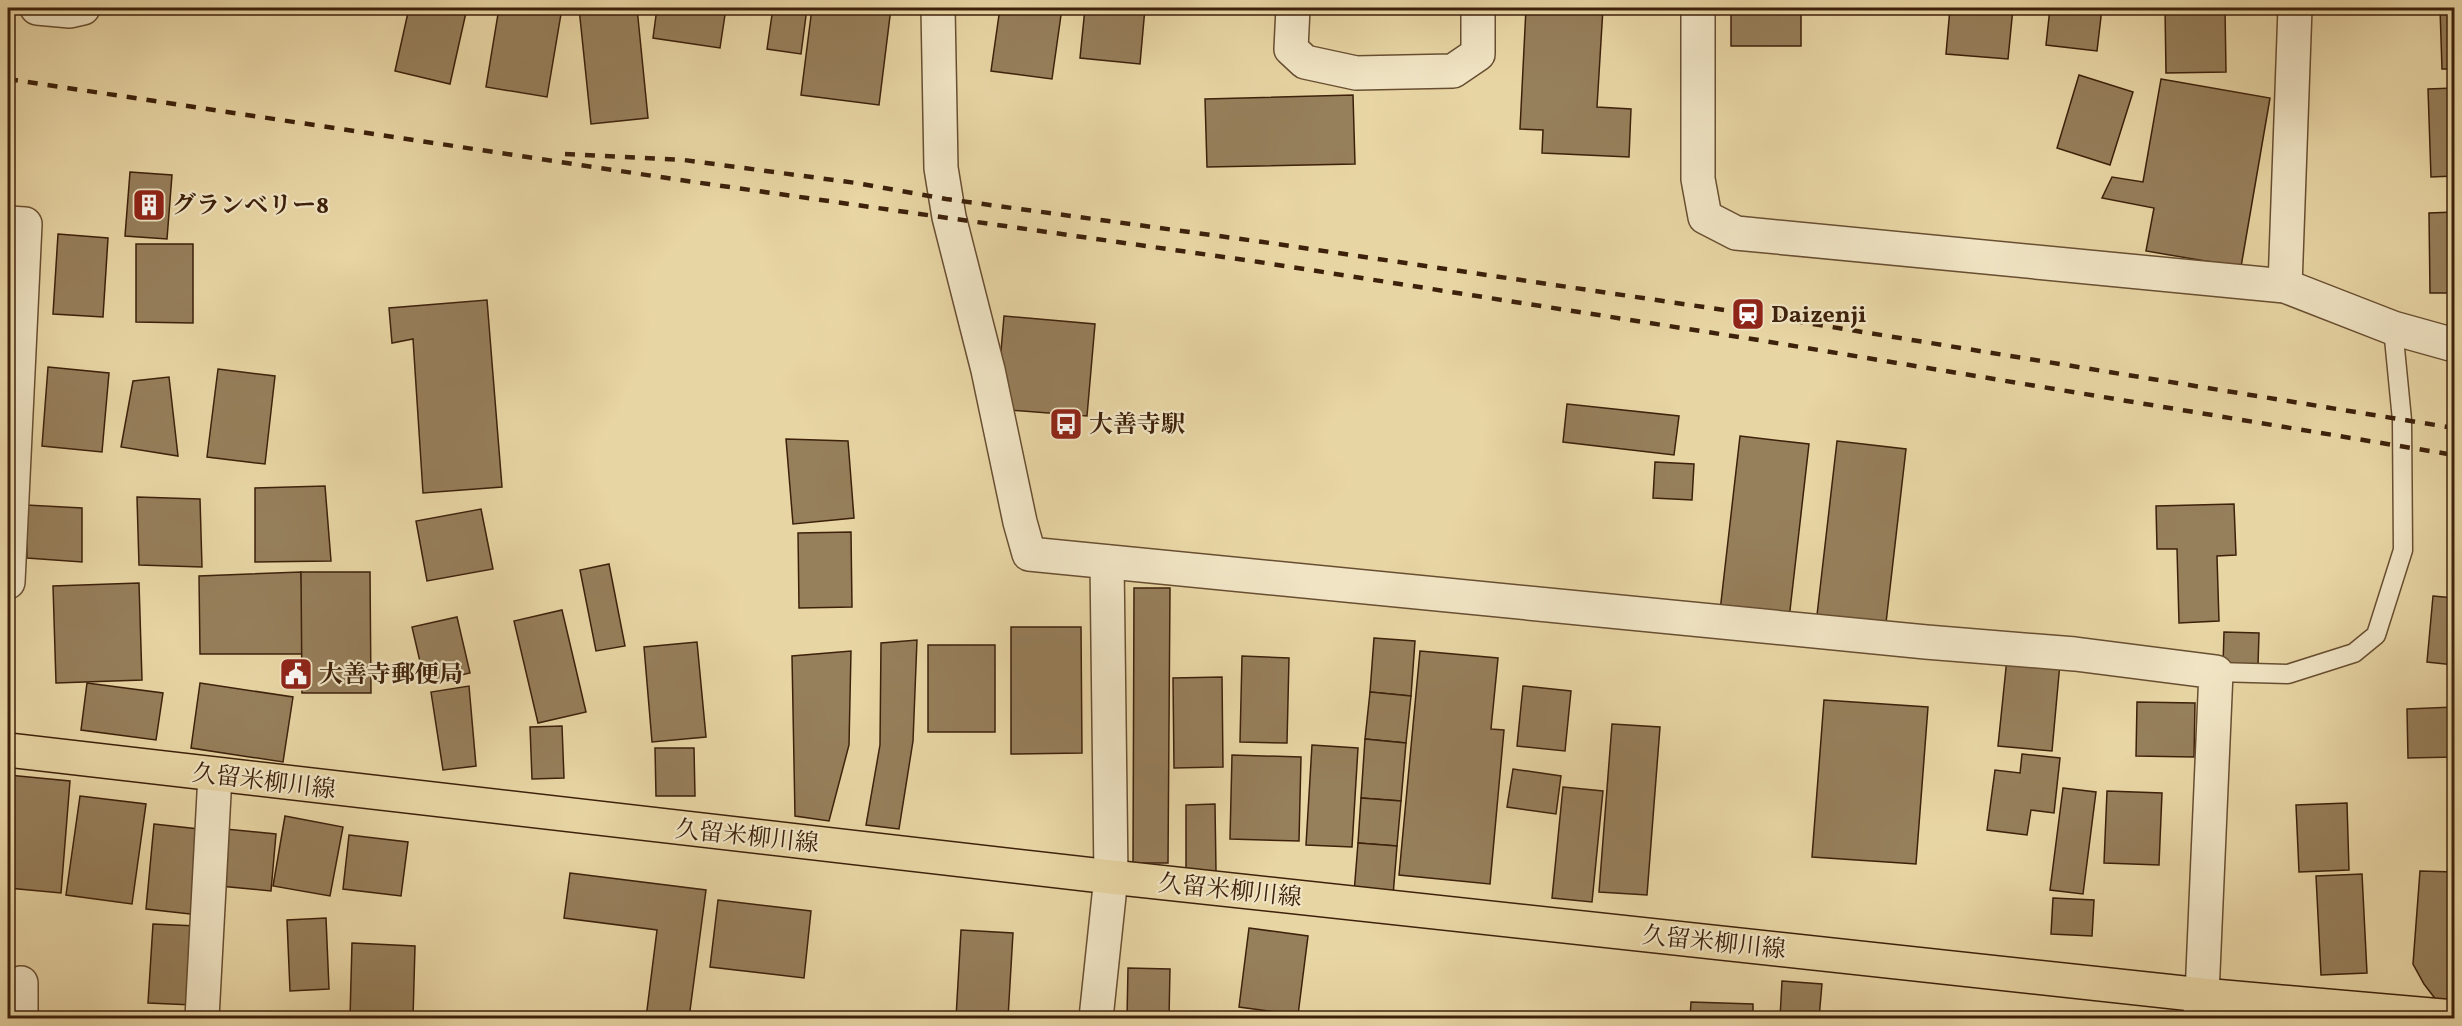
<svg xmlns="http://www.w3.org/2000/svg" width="2462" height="1026" viewBox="0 0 2462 1026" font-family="Vollkorn,'Noto Serif JP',serif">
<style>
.building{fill:#967f5b;stroke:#3d210b;stroke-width:1.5}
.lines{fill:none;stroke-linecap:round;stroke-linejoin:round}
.lane-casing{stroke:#684e31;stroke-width:21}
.street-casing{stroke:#684e31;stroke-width:36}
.secondary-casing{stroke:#3d210b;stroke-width:36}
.primary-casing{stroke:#3d210b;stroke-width:36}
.lane{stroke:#f0e4c4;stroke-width:18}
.street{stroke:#f0e4c4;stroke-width:33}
.secondary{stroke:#f0e4c4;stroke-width:33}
.primary{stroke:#e8d5a4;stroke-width:33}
.rail{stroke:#3d210b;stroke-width:4.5;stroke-dasharray:10 10;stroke-linecap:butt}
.labels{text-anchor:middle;stroke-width:4.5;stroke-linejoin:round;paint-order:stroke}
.poi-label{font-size:24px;font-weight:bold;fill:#3d210b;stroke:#f0e4c4;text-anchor:start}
.street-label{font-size:24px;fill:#3d210b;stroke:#f0e4c4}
</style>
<rect width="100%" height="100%" fill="#e8d5a4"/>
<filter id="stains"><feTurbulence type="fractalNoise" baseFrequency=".00333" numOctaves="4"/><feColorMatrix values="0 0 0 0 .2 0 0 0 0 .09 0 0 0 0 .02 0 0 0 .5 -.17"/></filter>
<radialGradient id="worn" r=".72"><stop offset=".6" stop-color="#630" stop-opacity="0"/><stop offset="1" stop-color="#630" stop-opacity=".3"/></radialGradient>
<g class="building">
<polygon points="409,8 467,8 450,84 395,71"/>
<polygon points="499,8 562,8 547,97 486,87"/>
<polygon points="579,8 637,8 648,118 591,124"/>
<polygon points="657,8 726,8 720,48 653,38"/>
<polygon points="773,8 807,8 801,54 767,49"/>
<polygon points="812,8 891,8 879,105 801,95"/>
<polygon points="1000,8 1062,8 1052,79 991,71"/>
<polygon points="1085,8 1145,8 1140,64 1080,58"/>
<polygon points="1526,8 1603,8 1597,107 1631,109 1629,157 1542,153 1543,130 1520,129"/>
<rect x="1731" y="8" width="70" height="38"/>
<polygon points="1950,8 2013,8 2008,59 1946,54"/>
<polygon points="2050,8 2102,8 2097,51 2046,45"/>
<polygon points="2165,8 2225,8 2226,72 2166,73"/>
<polygon points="2440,8 2454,8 2454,69 2442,69"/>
<polygon points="2079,75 2133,92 2110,165 2057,148"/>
<polygon points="2161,79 2270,98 2241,267 2146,251 2154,208 2102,198 2112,177 2143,182"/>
<polygon points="2454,88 2454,176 2431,177 2428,89"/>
<polygon points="1353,95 1355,164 1207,167 1205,99"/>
<polygon points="130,172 172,175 167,239 125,236"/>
<polygon points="2454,212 2454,293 2430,293 2429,213"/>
<polygon points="58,234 108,238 103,317 53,314"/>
<polygon points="136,244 193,244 193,323 136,322"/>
<polygon points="487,300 502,487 423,493 413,339 392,343 389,308"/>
<polygon points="1004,316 1095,324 1087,416 996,409"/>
<polygon points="48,367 109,373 102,452 42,446"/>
<polygon points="218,369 275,376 265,464 207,457"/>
<polygon points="169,377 178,456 121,447 133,381"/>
<polygon points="1567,404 1679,416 1674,455 1563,442"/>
<polygon points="1740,436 1809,444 1789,619 1720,611"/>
<polygon points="786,439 848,441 854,518 793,524"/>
<polygon points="1837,441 1906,449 1886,623 1817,615"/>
<polygon points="1655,462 1694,464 1692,500 1653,498"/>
<polygon points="325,486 331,561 255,562 255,488"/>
<polygon points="137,497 200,499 202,567 139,565"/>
<polygon points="2234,504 2236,555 2217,556 2219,621 2179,623 2177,549 2157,549 2156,506"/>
<polygon points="26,505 82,508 82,562 27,558"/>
<polygon points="481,509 493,569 427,581 416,521"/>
<polygon points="851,532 852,607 799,608 798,533"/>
<polygon points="609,564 625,646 596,651 580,570"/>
<polygon points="301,572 305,654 200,654 199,576"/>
<polygon points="301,572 370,572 371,693 302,693"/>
<polygon points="139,583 142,680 56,683 53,586"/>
<polygon points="1134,588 1170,588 1168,863 1133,863"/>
<polygon points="2433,596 2454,598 2454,665 2427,662"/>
<polygon points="562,610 586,712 538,723 514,621"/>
<polygon points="457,617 470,673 425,683 412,627"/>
<polygon points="1011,627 1081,627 1082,753 1011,754"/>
<polygon points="2224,632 2259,633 2258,666 2223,665"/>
<polygon points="1374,638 1415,641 1411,696 1370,692"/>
<polygon points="917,640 913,741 899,829 866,825 880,745 881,643"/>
<polygon points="697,642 706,737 652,742 644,647"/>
<rect x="928" y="645" width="67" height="87"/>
<polygon points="851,651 849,745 829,821 795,816 792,656"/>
<polygon points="1420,651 1498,658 1491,729 1504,730 1490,884 1399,875"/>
<polygon points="1242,656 1289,658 1287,743 1240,742"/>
<polygon points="2007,658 2060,663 2052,751 1998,746"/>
<polygon points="1222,677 1223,767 1174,768 1173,678"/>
<polygon points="87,683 163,693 156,740 81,730"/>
<polygon points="200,683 293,697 283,762 191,748"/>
<polygon points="469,686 476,766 443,770 431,692"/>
<polygon points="1523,686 1571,691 1565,751 1517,746"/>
<polygon points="1370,692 1411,696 1406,743 1365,739"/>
<polygon points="1824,700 1928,707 1916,864 1812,857"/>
<polygon points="2137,702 2195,703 2194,757 2136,756"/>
<polygon points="2454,707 2454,757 2408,758 2407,709"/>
<polygon points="1612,724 1660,727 1647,895 1599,892"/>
<polygon points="562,726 564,778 532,779 530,727"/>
<polygon points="1365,739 1406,743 1401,801 1361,798"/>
<polygon points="1312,745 1358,748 1352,847 1306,845"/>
<polygon points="655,748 694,748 695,796 656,796"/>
<polygon points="2022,754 2060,758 2054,813 2031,810 2027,835 1987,830 1995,770 2020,773"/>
<polygon points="1232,755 1301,757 1299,841 1230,839"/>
<polygon points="1513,769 1561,776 1556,814 1507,807"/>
<polygon points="8,775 70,781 61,893 8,888"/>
<polygon points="1563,787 1603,791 1592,902 1552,898"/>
<polygon points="2063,788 2096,792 2083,894 2050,890"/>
<polygon points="2107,791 2162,793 2159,865 2104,863"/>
<polygon points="80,796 146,804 132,904 66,895"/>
<polygon points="1361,798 1401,801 1397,846 1358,843"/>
<polygon points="2347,803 2349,870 2299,872 2296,805"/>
<polygon points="1215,804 1216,871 1186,872 1186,805"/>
<polygon points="285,816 343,827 330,896 273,886"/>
<polygon points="154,824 208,830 199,915 146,909"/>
<polygon points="215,828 276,834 271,891 209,885"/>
<polygon points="349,835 408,842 401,896 343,889"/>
<polygon points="1358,843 1397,846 1393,896 1354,893"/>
<polygon points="2420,871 2454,872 2454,1005 2440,1005 2424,984 2413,964"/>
<polygon points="570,873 706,890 689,1018 646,1018 657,930 564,918"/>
<polygon points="2362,874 2367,973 2321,975 2316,876"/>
<polygon points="2053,898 2094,900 2092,936 2051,934"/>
<polygon points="718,900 811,911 804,978 710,967"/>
<polygon points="326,918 329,989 290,991 287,920"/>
<polygon points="153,924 197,926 193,1005 148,1003"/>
<polygon points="1249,928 1308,936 1298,1015 1239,1007"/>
<polygon points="961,930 1013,933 1008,1018 956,1018"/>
<polygon points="352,943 415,946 413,1018 350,1018"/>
<polygon points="1128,968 1170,969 1169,1018 1127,1018"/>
<polygon points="1782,981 1822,984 1819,1018 1780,1018"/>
<polygon points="1691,1002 1753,1004 1753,1018 1690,1018"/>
</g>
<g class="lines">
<g class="lane-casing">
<polyline id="lane" points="2216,672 2288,674 2354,653 2376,635 2403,550 2402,420 2393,328"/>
</g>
<g class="street-casing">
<g id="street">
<polyline points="37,8 70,11 83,8"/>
<polyline points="938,8 941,168 949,217 988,370 1020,522 1029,554 1926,642 2075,654 2216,672 2202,995"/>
<polyline points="1293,8 1291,49 1305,62 1356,73 1453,71 1478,54 1478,8"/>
<polyline points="1698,8 1698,179 1705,217 1736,233 2285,286 2393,328 2454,345"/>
<polyline points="8,223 25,224 8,582"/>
<polyline points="2285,286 2295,8"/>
<polyline points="21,983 21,1018"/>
<polyline points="202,1018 215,775"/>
<polyline points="1096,1018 1111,877 1107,562"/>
</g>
</g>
<g class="secondary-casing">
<polyline id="secondary" points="2200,1018 2202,995"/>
</g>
<g class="primary-casing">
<polyline id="primary" points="8,750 1111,877 2202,995 2454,1017"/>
</g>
<use href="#lane" class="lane"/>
<use href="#street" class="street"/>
<use href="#secondary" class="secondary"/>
<use href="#primary" class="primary"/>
<g class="rail">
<polyline points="8,79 680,180 1259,262 1752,339 2454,455"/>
<polyline points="565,154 684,160 856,183 946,199 1263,242 1758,315 2454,428"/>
</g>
</g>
<defs>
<g id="building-square" transform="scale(1.725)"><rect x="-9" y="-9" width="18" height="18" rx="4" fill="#8f2418" stroke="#f0e4c4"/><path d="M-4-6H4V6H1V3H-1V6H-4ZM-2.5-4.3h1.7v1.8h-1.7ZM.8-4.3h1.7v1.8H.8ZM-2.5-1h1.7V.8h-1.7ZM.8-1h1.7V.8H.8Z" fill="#fff"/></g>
<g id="station-square" transform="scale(1.725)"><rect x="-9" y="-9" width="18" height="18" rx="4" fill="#8f2418" stroke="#f0e4c4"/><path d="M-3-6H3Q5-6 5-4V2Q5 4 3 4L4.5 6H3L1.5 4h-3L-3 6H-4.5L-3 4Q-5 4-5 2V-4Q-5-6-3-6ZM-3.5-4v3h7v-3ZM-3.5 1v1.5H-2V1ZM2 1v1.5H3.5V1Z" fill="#fff"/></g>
<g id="bus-square" transform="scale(1.725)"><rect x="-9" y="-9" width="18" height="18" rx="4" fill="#8f2418" stroke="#f0e4c4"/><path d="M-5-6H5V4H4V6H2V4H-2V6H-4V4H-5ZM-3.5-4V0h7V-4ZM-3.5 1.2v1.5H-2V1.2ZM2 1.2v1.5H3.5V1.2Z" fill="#fff"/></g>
<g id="civic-square" transform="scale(1.725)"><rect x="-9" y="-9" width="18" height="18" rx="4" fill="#8f2418" stroke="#f0e4c4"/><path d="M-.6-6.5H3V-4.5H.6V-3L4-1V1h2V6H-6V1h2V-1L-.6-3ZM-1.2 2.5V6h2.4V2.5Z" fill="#fff"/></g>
</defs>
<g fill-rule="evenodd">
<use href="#building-square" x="149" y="205"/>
<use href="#station-square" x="1748" y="314"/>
<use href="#bus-square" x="1066" y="424"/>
<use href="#civic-square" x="296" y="674"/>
</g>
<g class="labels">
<g class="poi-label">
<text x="172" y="213">グランベリー8</text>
<text x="1771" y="322">Daizenji</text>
<text x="1089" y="432">大善寺駅</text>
<text x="319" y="682">大善寺郵便局</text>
</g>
<g class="street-label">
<text transform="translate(264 781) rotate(7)" y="8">久留米柳川線</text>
<text transform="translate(747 836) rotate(6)" y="8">久留米柳川線</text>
<text transform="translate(1230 890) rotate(6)" y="8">久留米柳川線</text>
<text transform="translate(1714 942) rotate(6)" y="8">久留米柳川線</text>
</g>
</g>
<rect width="2462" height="1026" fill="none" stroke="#e8d5a4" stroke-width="30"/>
<rect x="9" y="9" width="2444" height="1008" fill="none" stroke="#3d210b" stroke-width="3"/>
<rect x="15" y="15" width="2432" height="996" fill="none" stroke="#3d210b" stroke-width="1.5"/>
<rect width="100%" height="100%" filter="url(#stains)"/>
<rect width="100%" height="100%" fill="url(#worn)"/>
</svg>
